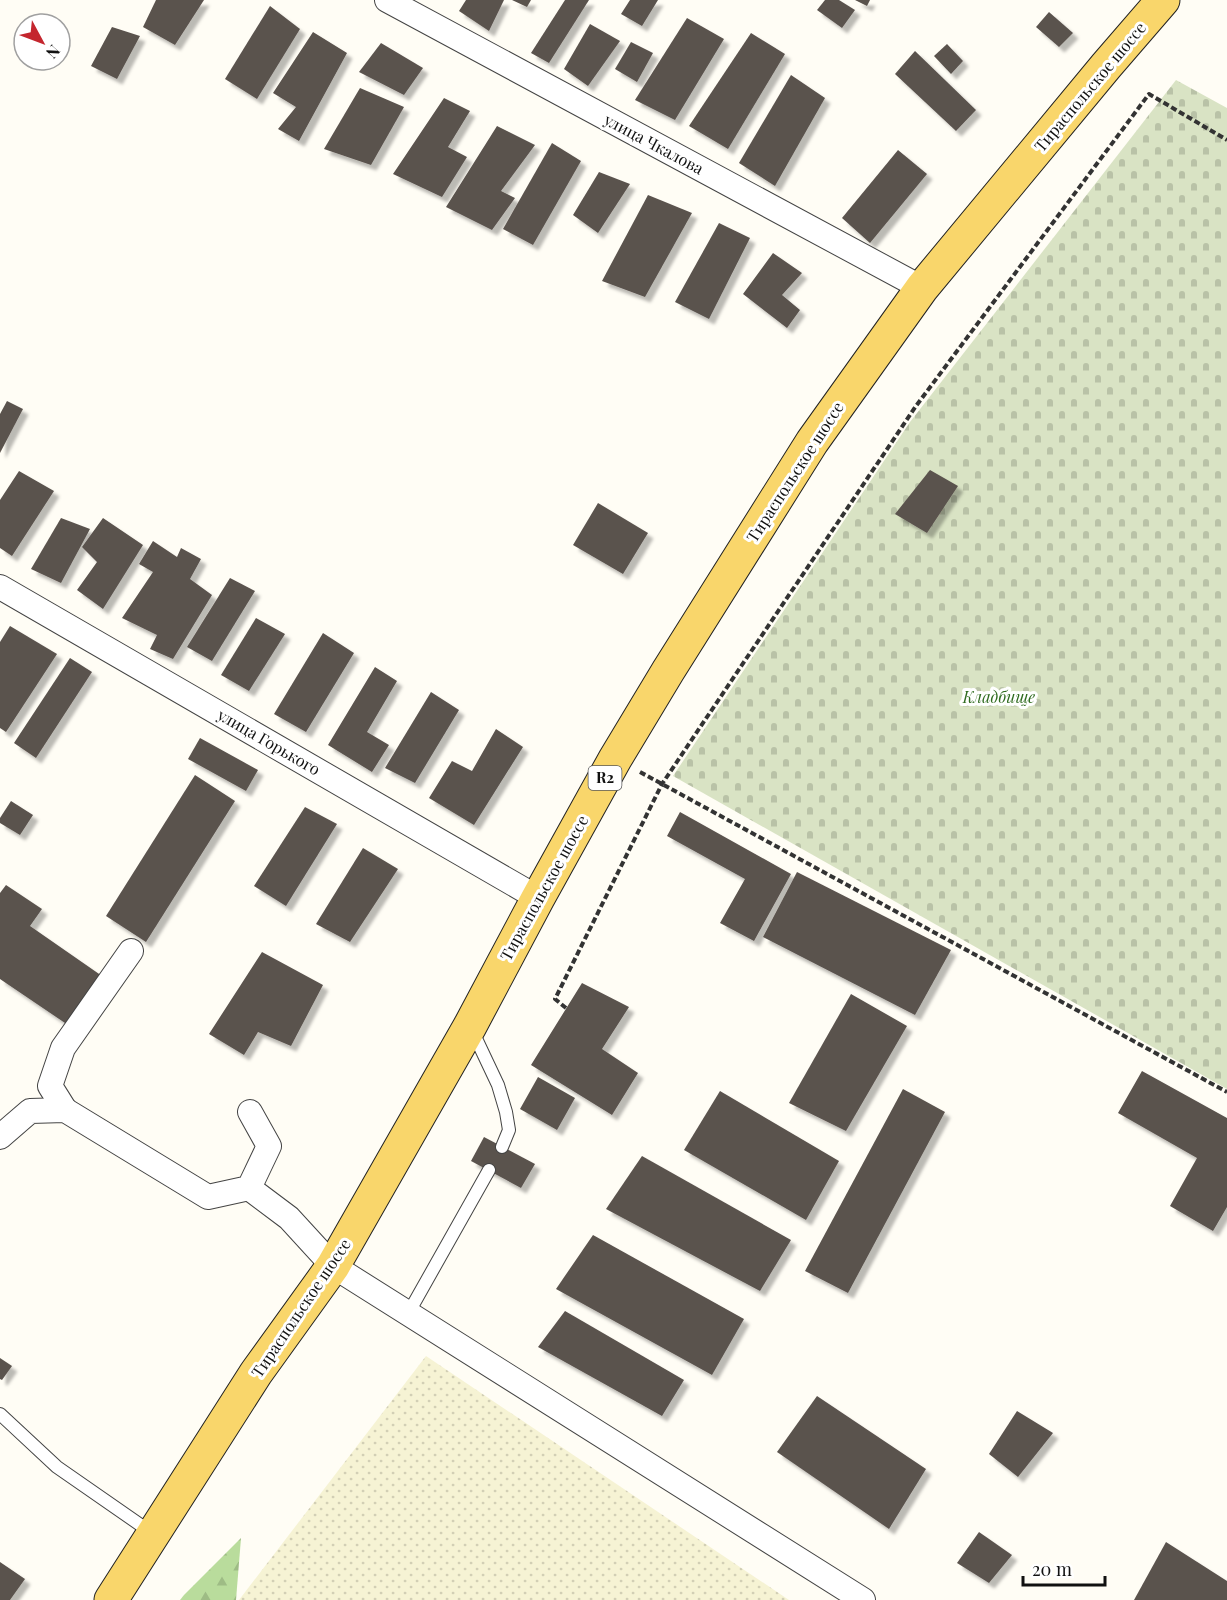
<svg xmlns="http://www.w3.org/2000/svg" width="1227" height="1600" viewBox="0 0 1227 1600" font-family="'Playfair Display',serif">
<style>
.farmland{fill:url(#farmland-dots)}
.forest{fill:url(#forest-firs)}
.cemetery{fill:url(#cemetery-stones)}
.building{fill:#5a524d;filter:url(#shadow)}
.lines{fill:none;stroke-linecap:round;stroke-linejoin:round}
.lane-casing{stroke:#444;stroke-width:14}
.street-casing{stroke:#444;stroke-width:26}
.primary-casing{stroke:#222;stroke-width:35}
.path{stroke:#333;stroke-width:4;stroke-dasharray:6 3;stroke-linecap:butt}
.lane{stroke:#fff;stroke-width:12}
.street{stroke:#fff;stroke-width:24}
.primary{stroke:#f9d66b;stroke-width:33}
.labels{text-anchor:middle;stroke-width:6;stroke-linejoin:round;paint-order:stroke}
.shield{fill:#fff;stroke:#585858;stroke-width:1.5}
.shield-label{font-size:15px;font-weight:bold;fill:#111}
.street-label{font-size:16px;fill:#111;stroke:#fff}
.park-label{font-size:16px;font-style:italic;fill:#2f6b1f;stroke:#fff}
</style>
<defs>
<pattern id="farmland-dots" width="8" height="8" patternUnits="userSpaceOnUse" patternTransform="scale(1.5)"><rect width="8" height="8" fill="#f6f3d4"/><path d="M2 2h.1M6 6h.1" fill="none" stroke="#d2cfb5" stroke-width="1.8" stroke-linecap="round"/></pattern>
<pattern id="forest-firs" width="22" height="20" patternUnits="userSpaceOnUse" patternTransform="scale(1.5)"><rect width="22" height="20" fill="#b9dc9c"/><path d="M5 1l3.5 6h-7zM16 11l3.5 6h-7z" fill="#9ebc85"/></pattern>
<pattern id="cemetery-stones" width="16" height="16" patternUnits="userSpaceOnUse" patternTransform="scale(1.5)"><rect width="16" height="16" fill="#d9e3c4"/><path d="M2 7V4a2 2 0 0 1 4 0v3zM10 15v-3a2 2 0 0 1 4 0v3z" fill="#b9c2a7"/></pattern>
<filter id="shadow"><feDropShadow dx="5.5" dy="5.5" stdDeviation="1.5" flood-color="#0004"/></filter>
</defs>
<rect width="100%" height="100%" fill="#fffdf5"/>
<polygon class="farmland" points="426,1356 789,1600 239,1600"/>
<polygon class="forest" points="241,1538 236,1600 180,1600 184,1595"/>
<polygon class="cemetery" points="1176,80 1227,108 1227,1089 673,776 910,422"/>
<g class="building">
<polygon points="156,0 204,0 175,45 143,27"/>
<polygon points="466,0 504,0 489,31 459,11"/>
<polygon points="512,0 531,0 527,7"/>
<polygon points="565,0 589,0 549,63 531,53"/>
<polygon points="630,0 658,0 642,26 621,14"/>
<polygon points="825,0 839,0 855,10 842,28 817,10"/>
<polygon points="855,0 870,0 867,6"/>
<polygon points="270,6 300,29 257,99 225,79"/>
<polygon points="1049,12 1073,33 1059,47 1036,27"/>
<polygon points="687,18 724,39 675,120 635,100"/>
<polygon points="590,24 620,41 588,86 564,69"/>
<polygon points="112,27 140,36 117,79 91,66"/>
<polygon points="313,32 347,53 299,141 278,129 296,107 273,93"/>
<polygon points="751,33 785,54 728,149 689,126"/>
<polygon points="631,42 653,53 637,82 615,69"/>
<polygon points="381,43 423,68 404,95 359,72"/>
<polygon points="947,44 963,61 951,74 934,56"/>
<polygon points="915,51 976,110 956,131 895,74"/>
<polygon points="791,75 825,98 775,186 739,163"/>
<polygon points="360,88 404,107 371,165 324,149"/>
<polygon points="444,98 470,111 448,147 467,157 442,197 393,174"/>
<polygon points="497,126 535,145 501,191 515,198 492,230 446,207"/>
<polygon points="552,143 581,161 533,245 503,229"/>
<polygon points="898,150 927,174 870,243 842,218"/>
<polygon points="599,172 630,184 598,233 573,215"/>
<polygon points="648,195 692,213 645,297 602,281"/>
<polygon points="719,223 750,238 709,319 675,302"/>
<polygon points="773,253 802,273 782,295 800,310 787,328 743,294"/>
<polygon points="7,401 23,409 0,453 0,414"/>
<polygon points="930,470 958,486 927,533 895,514"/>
<polygon points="19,471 54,491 12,556 0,548 0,500"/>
<polygon points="598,503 648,533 623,574 573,545"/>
<polygon points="61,518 90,529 61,583 31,569"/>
<polygon points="103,518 143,545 103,609 77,590 97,562 82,547"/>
<polygon points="153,541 177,557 181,548 201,559 190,579 212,595 173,659 150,649 157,635 122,618 153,572 139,564"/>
<polygon points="230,578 255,591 212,661 187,647"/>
<polygon points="256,618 285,634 249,691 221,675"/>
<polygon points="10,626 57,654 6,732 0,728 0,642"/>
<polygon points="323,633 354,653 306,732 274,714"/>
<polygon points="70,658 92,672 36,758 14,743"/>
<polygon points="375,667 397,681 367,732 389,745 372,772 328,745"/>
<polygon points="431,692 459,710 415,783 385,768"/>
<polygon points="496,729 523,747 474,825 429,798 452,761 472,771"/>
<polygon points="200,738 258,770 246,791 188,759"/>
<polygon points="195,775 235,801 146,942 106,916"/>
<polygon points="11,801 33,815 20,835 0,823 0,818"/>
<polygon points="305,807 337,824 286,906 254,886"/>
<polygon points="680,812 791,874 754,941 720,923 745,879 667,836"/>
<polygon points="363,848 398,869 350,942 316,924"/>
<polygon points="797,872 951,950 915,1015 763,937"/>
<polygon points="6,885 42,909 30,926 102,976 68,1025 0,979 0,893"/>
<polygon points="262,952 323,985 291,1046 258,1032 244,1055 209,1034"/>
<polygon points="582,983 629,1007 602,1049 638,1073 612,1115 531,1065"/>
<polygon points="851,994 907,1026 846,1131 789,1103"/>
<polygon points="1142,1071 1227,1118 1227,1207 1213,1231 1170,1206 1197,1158 1118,1113"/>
<polygon points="538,1077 575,1098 557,1130 520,1109"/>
<polygon points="903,1089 945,1112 848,1293 805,1271"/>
<polygon points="720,1091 839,1161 806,1220 684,1150"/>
<polygon points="484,1137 535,1164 521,1188 471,1161"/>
<polygon points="642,1156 791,1240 760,1291 606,1209"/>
<polygon points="593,1235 744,1319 712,1375 556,1289"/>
<polygon points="565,1311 684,1380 662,1416 538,1347"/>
<polygon points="0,1358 12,1366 2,1380 0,1379"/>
<polygon points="817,1396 926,1469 889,1529 777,1452"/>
<polygon points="1017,1411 1053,1433 1018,1477 989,1454"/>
<polygon points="979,1532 1012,1555 989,1583 957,1563"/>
<polygon points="1166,1542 1227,1581 1227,1600 1134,1600"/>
<polygon points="0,1562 25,1579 10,1600 0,1600"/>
</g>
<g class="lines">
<g class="lane-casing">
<g id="lane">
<polyline points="472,1030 498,1085 506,1112 509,1130 502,1147"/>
<polyline points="409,1312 489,1170"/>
<polyline points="0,1414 57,1467 152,1533"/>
</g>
</g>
<g class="street-casing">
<g id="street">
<polyline points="387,0 922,288"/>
<polyline points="0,587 538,898"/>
<polyline points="65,1110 50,1086 63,1048 131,951"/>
<polyline points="0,1137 30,1111 65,1110 208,1197 249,1188 269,1146 250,1112"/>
<polyline points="249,1188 289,1218 333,1266 863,1600"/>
</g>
</g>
<g class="primary-casing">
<polyline id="primary" points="111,1600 256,1373 333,1266 470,1026 538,898 615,759 668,671 812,442 922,288 1106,66 1163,0"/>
</g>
<g class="path">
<polyline points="640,772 1227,1092"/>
<polyline points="566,1008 555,999 662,784 916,406 1149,94 1227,140"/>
</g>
<use href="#lane" class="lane"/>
<use href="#street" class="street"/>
<use href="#primary" class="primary"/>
</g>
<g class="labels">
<rect class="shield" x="588.5" y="766" width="33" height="24" rx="4.5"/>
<g class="shield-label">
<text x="605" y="783">R2</text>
</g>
<g class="street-label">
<text transform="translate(1090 87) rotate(-50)" y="6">Тираспольское шоссе</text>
<text transform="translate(654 144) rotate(28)" y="6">улица Чкалова</text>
<text transform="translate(795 472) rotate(-57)" y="6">Тираспольское шоссе</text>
<text transform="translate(269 742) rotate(30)" y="6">улица Горького</text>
<text transform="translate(544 888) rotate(-61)" y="6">Тираспольское шоссе</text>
<text transform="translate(301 1308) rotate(-56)" y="6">Тираспольское шоссе</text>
</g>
<g class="park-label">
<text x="999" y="703">Кладбище</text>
</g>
</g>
<g transform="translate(42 42) rotate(131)"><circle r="28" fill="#ffffff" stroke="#a0a0a0" stroke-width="1.5"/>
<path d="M0-4.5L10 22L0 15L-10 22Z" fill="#c4262e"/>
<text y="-9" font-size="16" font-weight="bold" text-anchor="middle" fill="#111111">N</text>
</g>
<path d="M1023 1576v9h82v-9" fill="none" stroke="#111111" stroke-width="3"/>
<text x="1032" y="1576" font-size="18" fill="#111111" stroke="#ffffff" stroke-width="4.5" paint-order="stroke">20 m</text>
</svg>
